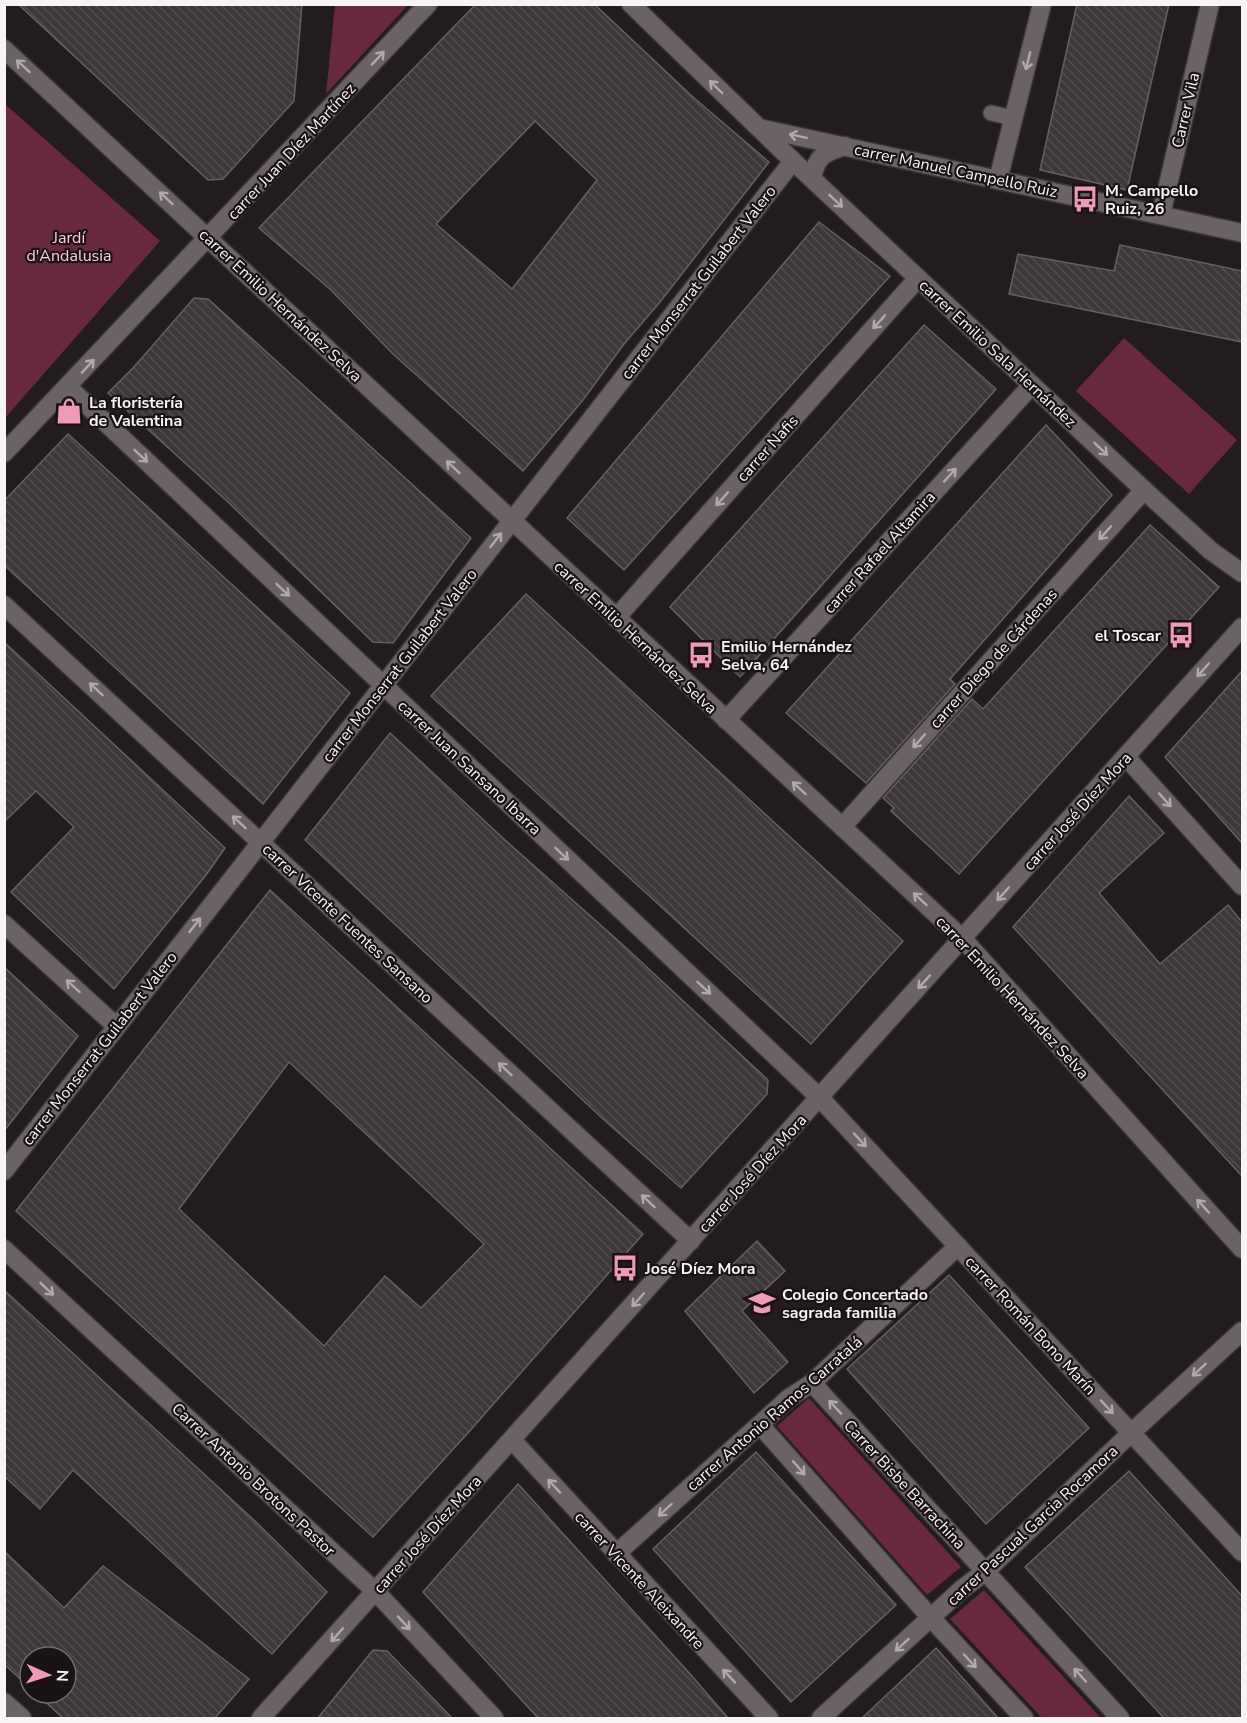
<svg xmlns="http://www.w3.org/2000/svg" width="1247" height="1723" viewBox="0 0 1247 1723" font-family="'Nunito Sans',sans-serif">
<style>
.green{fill:#672840}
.building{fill:url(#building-back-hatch);stroke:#675f61;stroke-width:1.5;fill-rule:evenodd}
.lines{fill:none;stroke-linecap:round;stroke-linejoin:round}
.lane-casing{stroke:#3b3637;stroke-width:18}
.street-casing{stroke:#3b3637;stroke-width:21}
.lane{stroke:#6a6264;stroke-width:15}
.street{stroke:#6a6264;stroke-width:18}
.oneway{stroke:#b1aaac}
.labels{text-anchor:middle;stroke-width:4.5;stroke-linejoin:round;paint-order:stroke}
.street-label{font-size:16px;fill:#f8f3f4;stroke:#1a1315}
.poi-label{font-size:16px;font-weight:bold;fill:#f8f3f4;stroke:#1a1315;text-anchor:start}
.park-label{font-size:16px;fill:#fdccda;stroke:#1a1315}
</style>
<defs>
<pattern id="building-back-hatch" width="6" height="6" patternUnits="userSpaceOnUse" patternTransform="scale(1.5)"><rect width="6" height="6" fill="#3e3739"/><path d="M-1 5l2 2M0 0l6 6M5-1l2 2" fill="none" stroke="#514b4c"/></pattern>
</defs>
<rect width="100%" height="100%" fill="#231c1e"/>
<g class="green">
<polygon points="335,5 408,5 326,94"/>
<polygon points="5,104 160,241 5,418"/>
<polygon points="1124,338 1237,440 1189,494 1076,391"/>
<polygon points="809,1398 961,1567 927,1595 777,1426"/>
<polygon points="984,1590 1101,1718 1042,1718 950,1619"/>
</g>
<g class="building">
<polygon points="18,4 302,4 294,101 223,179 208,180"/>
<path d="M476,4H594L694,98L769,162L660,302L624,344L583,400L523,471L392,353L330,289L259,228ZM535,121L597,180L512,289L436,224Z"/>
<polygon points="1077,4 1169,4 1127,190 1040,170"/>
<polygon points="819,222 890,276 624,570 567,518"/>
<polygon points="1120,245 1242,271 1242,342 1009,294 1018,254 1114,271"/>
<polygon points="194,298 208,299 471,538 393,643 373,642 228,502 108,393 134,367"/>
<polygon points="924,325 996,389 740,677 670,607"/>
<polygon points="1046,425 1112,495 950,679 955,684 866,783 786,713"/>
<polygon points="68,434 350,693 263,804 4,565 4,501"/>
<polygon points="1150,525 1219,587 959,874 891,811 894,808 883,798 972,699 983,709"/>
<polygon points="526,594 903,941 811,1044 431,696"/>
<polygon points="4,642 225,848 206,875 114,989 11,892 74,827 36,791 4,822"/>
<polygon points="1242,671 1242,843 1165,757"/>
<polygon points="390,733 505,840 623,945 768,1080 767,1094 681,1188 602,1118 305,840"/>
<polygon points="1129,796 1164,833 1099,893 1160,964 1228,905 1242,922 1242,1176 1013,927"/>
<path d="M270,890L643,1234L467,1434L373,1537L16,1211ZM289,1062L484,1244L421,1308L385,1276L324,1346L179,1209Z"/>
<polygon points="4,967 78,1036 4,1131"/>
<polygon points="757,1241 785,1271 742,1311 788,1362 754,1393 685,1311"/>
<polygon points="949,1275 1089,1428 986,1524 847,1369"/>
<polygon points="4,1290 256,1522 327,1592 272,1654 73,1470 40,1509 4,1476"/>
<polygon points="756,1452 896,1605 791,1702 653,1549"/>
<polygon points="1129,1471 1242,1596 1242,1719 1165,1719 1025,1567"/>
<polygon points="518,1484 691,1675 729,1719 539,1719 423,1592"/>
<polygon points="4,1551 64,1608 103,1566 249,1679 214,1719 64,1719 36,1693 66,1693 66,1657 30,1657 30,1688 4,1664"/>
<polygon points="936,1648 999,1719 861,1719 894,1688"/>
<polygon points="373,1650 387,1651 453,1719 317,1719"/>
</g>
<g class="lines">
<g class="lane-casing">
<polyline id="lane" points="991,113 1013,118"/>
</g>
<g class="street-casing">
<g id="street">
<polyline points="631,4 793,161 1144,490 1211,551 1242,573"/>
<polyline points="4,49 963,939 1242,1249"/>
<polyline points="759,128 1242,233"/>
<path d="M812,178C817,155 824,153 845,146"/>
<polyline points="998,180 1042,4"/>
<polyline points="1161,215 1210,4"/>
<polyline points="68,387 820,1098 1242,1552"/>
<polyline points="4,453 428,4"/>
<polyline points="4,605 691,1241"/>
<polyline points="616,618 918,278"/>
<polyline points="726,720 1032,385"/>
<polyline points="1126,757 1242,886"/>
<polyline points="842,827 1144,490"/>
<polyline points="4,924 116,1026"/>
<polyline points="4,1171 793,161"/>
<polyline points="4,1249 376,1592 494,1718"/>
<polyline points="812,1383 1120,1718"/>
<polyline points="760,1425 931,1618 1024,1718"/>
<polyline points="512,1440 769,1718"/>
<polyline points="616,1554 789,1398 812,1383 958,1246"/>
<polyline points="4,1702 22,1718"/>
<polyline points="261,1718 1242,627"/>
<polyline points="821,1718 962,1589 986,1571 1131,1433 1242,1331"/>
</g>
</g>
<use href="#lane" class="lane"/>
<use href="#street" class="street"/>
</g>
<defs><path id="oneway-shaft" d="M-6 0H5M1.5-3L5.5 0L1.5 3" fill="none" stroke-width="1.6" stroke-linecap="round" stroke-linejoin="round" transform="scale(1.5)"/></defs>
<g class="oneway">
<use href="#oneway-shaft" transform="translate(378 58) rotate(-47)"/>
<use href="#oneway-shaft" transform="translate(1028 61) rotate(104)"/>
<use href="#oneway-shaft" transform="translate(23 66) rotate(-137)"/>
<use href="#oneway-shaft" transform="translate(716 87) rotate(-136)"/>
<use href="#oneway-shaft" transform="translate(798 136) rotate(-168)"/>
<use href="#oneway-shaft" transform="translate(166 198) rotate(-137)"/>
<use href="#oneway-shaft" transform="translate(836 201) rotate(43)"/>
<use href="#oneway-shaft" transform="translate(879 322) rotate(132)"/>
<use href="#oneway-shaft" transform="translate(88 366) rotate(-47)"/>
<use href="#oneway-shaft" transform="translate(1101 449) rotate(43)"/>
<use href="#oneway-shaft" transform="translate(141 456) rotate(43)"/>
<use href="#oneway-shaft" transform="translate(453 467) rotate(-137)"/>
<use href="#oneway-shaft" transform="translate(950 475) rotate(-48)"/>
<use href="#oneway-shaft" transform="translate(722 499) rotate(132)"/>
<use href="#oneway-shaft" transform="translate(1105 533) rotate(132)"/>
<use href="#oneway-shaft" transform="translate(496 540) rotate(-52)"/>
<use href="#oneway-shaft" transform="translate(283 590) rotate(43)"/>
<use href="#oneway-shaft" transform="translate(1203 670) rotate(132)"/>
<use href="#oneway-shaft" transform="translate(96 689) rotate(-137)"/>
<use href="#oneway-shaft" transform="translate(919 741) rotate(132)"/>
<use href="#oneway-shaft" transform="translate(799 788) rotate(-137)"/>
<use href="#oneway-shaft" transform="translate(1165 800) rotate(48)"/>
<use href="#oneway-shaft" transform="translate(239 822) rotate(-137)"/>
<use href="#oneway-shaft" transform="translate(562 854) rotate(43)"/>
<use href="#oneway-shaft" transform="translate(1003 894) rotate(132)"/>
<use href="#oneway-shaft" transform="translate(920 899) rotate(-137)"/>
<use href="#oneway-shaft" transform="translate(195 925) rotate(-52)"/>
<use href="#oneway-shaft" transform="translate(924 982) rotate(132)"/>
<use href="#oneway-shaft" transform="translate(73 986) rotate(-138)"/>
<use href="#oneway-shaft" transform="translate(704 988) rotate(43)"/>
<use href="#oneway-shaft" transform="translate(505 1069) rotate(-137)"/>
<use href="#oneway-shaft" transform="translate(860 1140) rotate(47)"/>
<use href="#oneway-shaft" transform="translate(648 1201) rotate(-137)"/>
<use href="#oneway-shaft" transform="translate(1203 1206) rotate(-132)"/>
<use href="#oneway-shaft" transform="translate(47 1289) rotate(43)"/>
<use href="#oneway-shaft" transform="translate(638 1300) rotate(132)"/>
<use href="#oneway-shaft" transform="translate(1199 1370) rotate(137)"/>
<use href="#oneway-shaft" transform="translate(835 1407) rotate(-133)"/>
<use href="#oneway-shaft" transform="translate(1107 1407) rotate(47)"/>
<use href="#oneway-shaft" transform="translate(799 1468) rotate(49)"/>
<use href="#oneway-shaft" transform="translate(554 1486) rotate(-133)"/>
<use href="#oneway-shaft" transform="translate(665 1510) rotate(138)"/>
<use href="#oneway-shaft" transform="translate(404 1623) rotate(47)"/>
<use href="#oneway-shaft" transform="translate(337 1635) rotate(132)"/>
<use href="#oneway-shaft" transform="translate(902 1645) rotate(138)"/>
<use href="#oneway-shaft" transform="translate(970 1661) rotate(47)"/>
<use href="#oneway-shaft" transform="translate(1080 1675) rotate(-132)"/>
<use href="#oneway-shaft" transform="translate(729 1676) rotate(-133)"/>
</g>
<defs>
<g id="bus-bare" transform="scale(2.07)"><path d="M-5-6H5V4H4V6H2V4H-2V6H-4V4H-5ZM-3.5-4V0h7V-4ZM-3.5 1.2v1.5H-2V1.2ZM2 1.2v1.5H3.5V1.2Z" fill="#f09ab6" stroke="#1a1315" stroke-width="2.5" paint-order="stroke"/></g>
<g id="shop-bare" transform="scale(2.07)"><path d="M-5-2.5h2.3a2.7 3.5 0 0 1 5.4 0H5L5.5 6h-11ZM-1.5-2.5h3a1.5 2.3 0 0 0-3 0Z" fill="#f09ab6" stroke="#1a1315" stroke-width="2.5" paint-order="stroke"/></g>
<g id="school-bare" transform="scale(2.07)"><path d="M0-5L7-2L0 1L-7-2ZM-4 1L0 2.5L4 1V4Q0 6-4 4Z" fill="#f09ab6" stroke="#1a1315" stroke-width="2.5" paint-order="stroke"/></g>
</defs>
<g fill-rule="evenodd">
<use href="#bus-bare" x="1085" y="199"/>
<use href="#shop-bare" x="69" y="411"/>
<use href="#bus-bare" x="1181" y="635"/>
<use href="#bus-bare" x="701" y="655"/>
<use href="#bus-bare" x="625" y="1268"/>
<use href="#school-bare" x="762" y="1303"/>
</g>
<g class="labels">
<g class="street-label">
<text transform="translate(1185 110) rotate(-77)" y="6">Carrer Vila</text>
<text transform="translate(291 151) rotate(-47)" y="6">carrer Juan Díez Martínez</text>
<text transform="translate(956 170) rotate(12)" y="6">carrer Manuel Campello Ruiz</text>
<text transform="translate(698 282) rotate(-52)" y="6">carrer Monserrat Guilabert Valero</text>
<text transform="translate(281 305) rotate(43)" y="6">carrer Emilio Hernández Selva</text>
<text transform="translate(998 353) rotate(43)" y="6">carrer Emilio Sala Hernández</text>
<text transform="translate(767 448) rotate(-48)" y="6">carrer Nafis</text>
<text transform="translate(879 552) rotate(-48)" y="6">carrer Rafael Altamira</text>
<text transform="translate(636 637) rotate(43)" y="6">carrer Emilio Hernández Selva</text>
<text transform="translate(993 658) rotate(-48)" y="6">carrer Diego de Cárdenas</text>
<text transform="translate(399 665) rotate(-52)" y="6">carrer Monserrat Guilabert Valero</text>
<text transform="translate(470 767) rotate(43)" y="6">carrer Juan Sansano Ibarra</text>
<text transform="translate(1077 811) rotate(-48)" y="6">carrer José Díez Mora</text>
<text transform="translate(348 923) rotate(43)" y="6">carrer Vicente Fuentes Sansano</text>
<text transform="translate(1013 997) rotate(47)" y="6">carrer Emilio Hernández Selva</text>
<text transform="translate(99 1048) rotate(-52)" y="6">carrer Monserrat Guilabert Valero</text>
<text transform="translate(752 1173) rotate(-48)" y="6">carrer José Díez Mora</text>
<text transform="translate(1031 1325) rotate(47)" y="6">carrer Román Bono Marín</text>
<text transform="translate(774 1413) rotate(-41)" y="6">carrer Antonio Ramos Carratalá</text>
<text transform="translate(254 1479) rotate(43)" y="6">Carrer Antonio Brotons Pastor</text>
<text transform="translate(905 1484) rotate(47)" y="6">Carrer Bisbe Barrachina</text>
<text transform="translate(1032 1525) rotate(-43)" y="6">carrer Pascual Garcia Rocamora</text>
<text transform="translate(427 1534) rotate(-48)" y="6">carrer José Díez Mora</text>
<text transform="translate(640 1580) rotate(47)" y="6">carrer Vicente Aleixandre</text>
</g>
<g class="poi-label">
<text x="1105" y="196">M. Campello<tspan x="1105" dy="18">Ruiz, 26</tspan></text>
<text x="89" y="408">La floristería<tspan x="89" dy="18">de Valentina</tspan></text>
<text x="1161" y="641" text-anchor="end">el Toscar</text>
<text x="721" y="652">Emilio Hernández<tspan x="721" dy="18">Selva, 64</tspan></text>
<text x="645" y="1274">José Díez Mora</text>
<text x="782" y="1300">Colegio Concertado<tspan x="782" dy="18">sagrada familia</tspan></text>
</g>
<g class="park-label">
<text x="69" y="243">Jardí<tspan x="69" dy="18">d'Andalusia</tspan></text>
</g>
</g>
<rect width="1247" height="1723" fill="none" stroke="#f8f3f4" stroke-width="12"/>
<g transform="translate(48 1675) rotate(93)"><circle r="28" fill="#1a1315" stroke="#736d6e" stroke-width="1.5"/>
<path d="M0-4.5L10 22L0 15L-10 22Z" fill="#f09ab6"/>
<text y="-9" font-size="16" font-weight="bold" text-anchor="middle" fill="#f8f3f4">N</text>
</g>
</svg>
